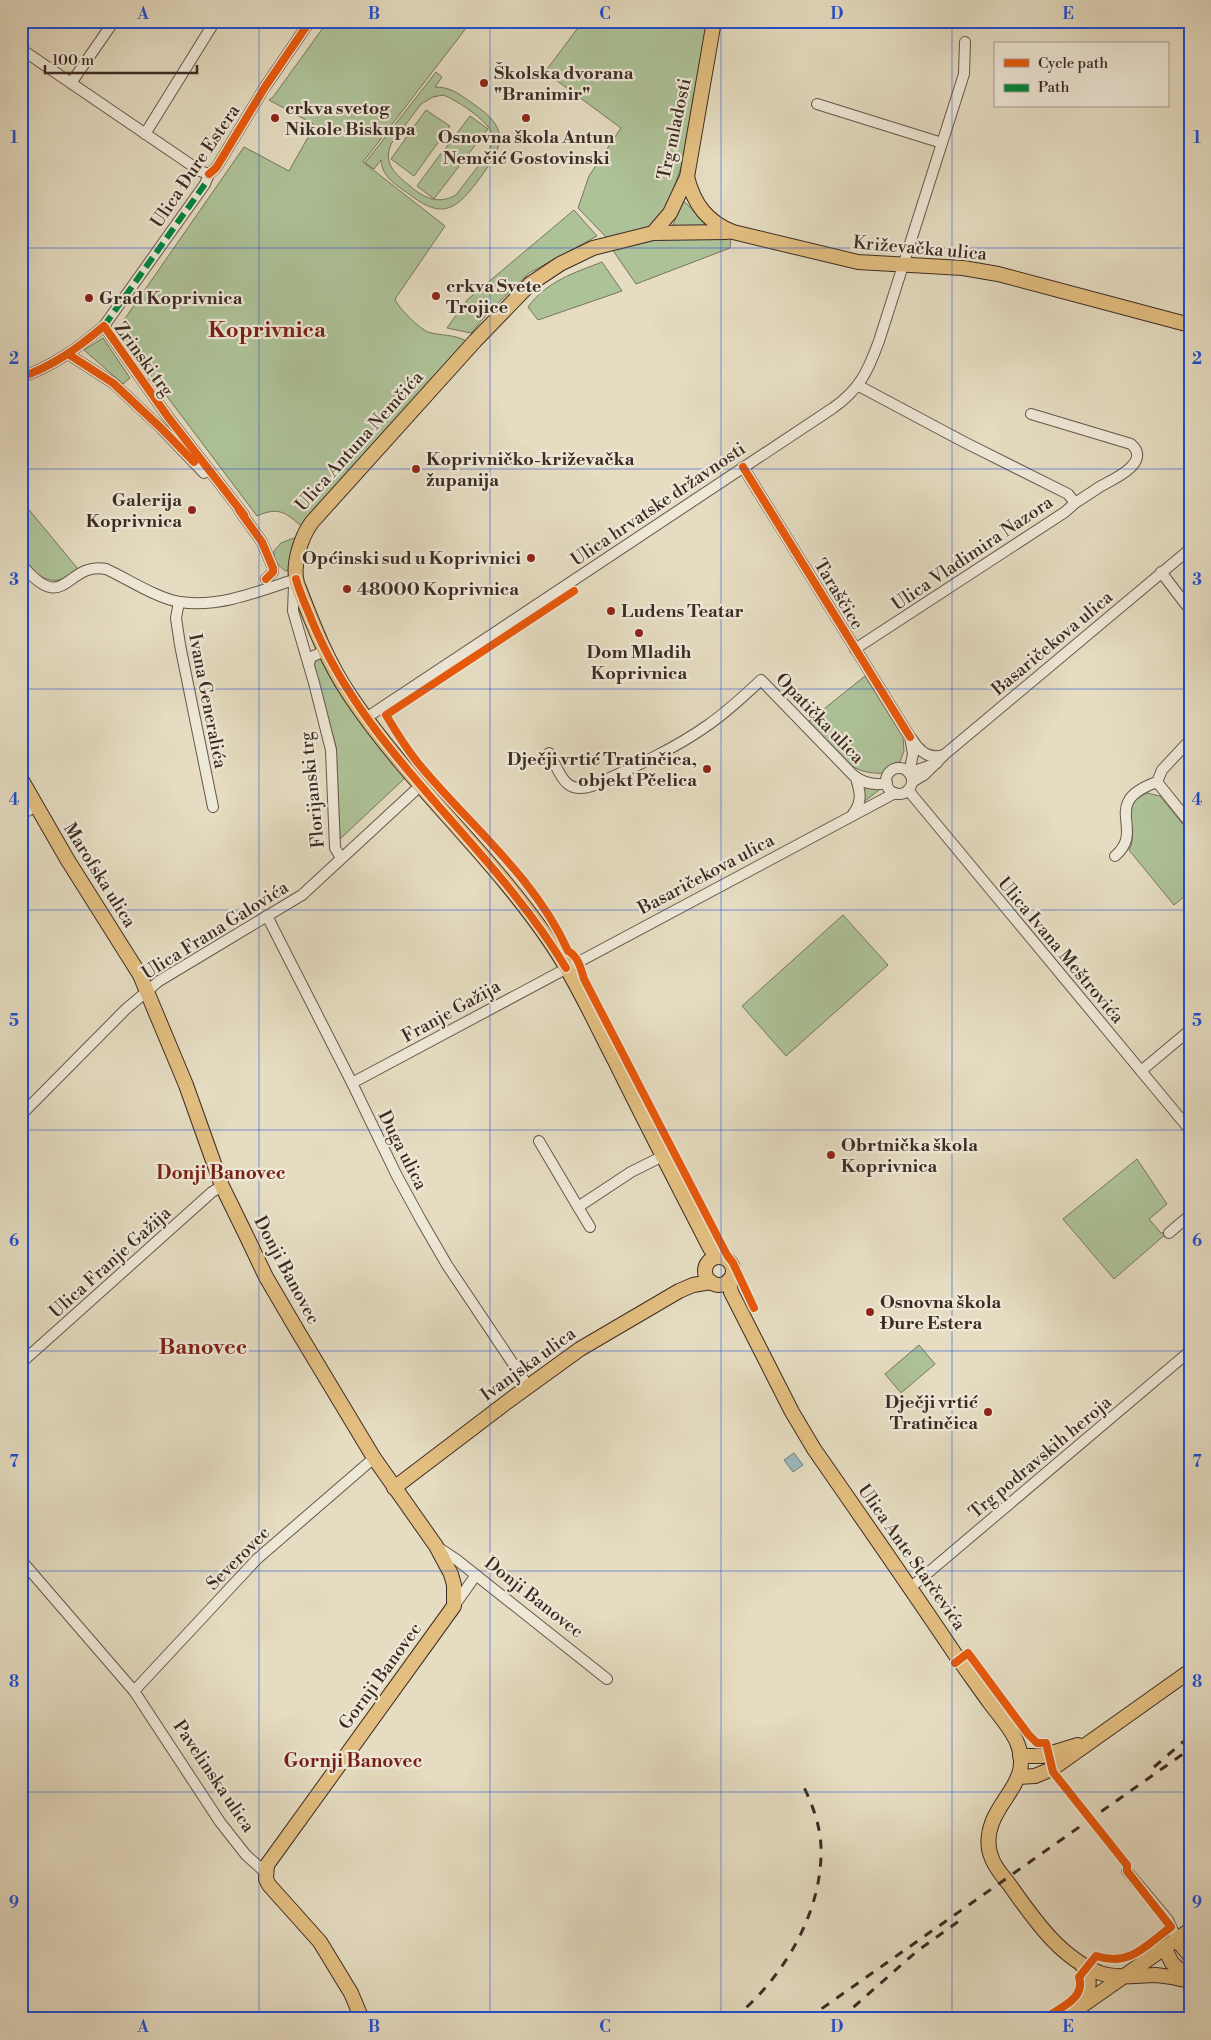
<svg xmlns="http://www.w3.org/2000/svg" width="1211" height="2040" viewBox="0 0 1211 2040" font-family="'Libre Bodoni',serif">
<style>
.green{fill:#aec298;stroke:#75765e;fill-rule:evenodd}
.water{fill:#9bb9be;stroke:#758080}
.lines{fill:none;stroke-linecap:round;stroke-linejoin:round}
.minor-casing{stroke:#66574b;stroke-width:12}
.major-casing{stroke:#3c2b24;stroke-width:16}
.minor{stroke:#eee8d7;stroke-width:10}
.major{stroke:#e2be80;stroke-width:14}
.rail{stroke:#3c2b24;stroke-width:3;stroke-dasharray:9 9;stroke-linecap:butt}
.quiet{stroke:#00873e;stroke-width:6;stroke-dasharray:12 6;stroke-linecap:butt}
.cycleway-casing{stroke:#eee8d7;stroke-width:11}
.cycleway{stroke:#e8590c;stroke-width:8}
.grid{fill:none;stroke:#1d4ed8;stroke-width:1;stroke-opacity:0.55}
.poi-dot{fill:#8f2418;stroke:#eee8d7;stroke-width:2}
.labels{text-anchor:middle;stroke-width:4.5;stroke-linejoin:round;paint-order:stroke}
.poi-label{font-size:18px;font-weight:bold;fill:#3c2b24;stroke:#eee8d7;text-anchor:start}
.street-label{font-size:18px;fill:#3c2b24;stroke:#eee8d7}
.neighbourhood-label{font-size:19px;font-weight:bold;fill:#7a1f14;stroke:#eee8d7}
.district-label{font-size:22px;font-weight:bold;fill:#7a1f14;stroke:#eee8d7}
.neatline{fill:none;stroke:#1d4ed8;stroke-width:2}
.grid-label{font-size:16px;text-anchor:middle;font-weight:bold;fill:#1d4ed8}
</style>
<rect width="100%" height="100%" fill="#e5dcc1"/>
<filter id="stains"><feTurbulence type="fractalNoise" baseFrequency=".004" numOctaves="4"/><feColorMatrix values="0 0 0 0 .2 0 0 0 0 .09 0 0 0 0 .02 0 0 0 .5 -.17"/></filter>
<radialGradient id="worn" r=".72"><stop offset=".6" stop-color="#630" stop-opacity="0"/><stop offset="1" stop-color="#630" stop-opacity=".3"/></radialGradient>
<g class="green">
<path d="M328,21H458L467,27L363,162L445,226L395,299C398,308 419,328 428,332C441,336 454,334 466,341L366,451L303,528C287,513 279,506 257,516L117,330L244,147L289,171L315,125L269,100L273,97Z"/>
<polygon points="583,21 707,21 681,167 666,211 649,227 607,238 578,208 589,176 621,128 545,72"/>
<path d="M436,72L442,77L435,87C451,87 459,94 472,103C511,129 504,145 480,178C457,209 443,221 409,194C396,185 382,177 381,160L374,169L365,163ZM443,95C455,99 487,120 491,132C493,138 491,146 489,152L456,195C438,205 424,198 410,186C395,174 383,164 391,144L421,104L433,97Z"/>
<polygon points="426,110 450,126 414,176 391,159"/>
<polygon points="470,116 488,129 462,162 445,149"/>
<polygon points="442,152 460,165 434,199 417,186"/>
<polygon points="684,202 687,204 706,225 680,227 673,225 681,203"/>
<polygon points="574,210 597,236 529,273 488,313 471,333 447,328 467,300"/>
<polygon points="731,237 730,248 636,284 612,249 666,238"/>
<path d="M602,262L622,291L538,320L528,307C547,281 574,273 602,262Z"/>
<polygon points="103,338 130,378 123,384 84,350"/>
<path d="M21,500L78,569C72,572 64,579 58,580C45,583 24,567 21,555C19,544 21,513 21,500Z"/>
<path d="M294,538L296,539L290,570L286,571C279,567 273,560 274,551L281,543Z"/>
<polygon points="321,658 406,777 340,839 336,747 313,661"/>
<path d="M865,676L903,737L904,751L900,762L894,763L884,773C846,776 831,747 809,721Z"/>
<polygon points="863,787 879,790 865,801"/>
<path d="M1147,793L1160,796L1190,833V892L1174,905L1129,850C1141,828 1115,807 1147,793Z"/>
<polygon points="843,915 888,965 786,1056 742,1006"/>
<polygon points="1137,1159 1167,1204 1149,1219 1161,1233 1167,1233 1114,1279 1063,1219"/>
<polygon points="919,1345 935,1364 901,1393 885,1374"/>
</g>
<polygon class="water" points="794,1453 803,1465 793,1472 784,1460"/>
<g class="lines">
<g class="minor-casing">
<g id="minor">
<polyline points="21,49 200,171 209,174"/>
<polyline points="71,83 114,21"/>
<polyline points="817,104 942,143"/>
<polyline points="145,134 215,21"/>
<polyline points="104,326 205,184 209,174 216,168 265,87 310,21"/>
<polyline points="68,354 113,383 162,429 204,473"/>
<path d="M21,377C52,367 79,347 104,326L168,417L244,515"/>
<path d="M1031,414L1131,444C1152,462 1114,479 1101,486C1092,492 1083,498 1075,503"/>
<polyline points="743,467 910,737 913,754 909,773 937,763"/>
<polyline points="239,510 262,542 273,568 273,572 266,579"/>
<path d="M21,564C66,618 65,561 106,569C128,579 156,598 180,602C219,608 260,591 296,579"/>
<polyline points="1161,572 1190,610"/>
<polyline points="295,580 294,585 293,611 314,683 331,750 335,848 341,858"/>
<polyline points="179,602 176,618 180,645 213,807"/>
<polyline points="855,649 1065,512 1075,503 1068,494 964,442 859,386"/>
<polyline points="309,663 311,657 325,651"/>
<path d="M366,718L833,408C860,389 868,371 879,341L964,74L965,42"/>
<path d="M912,739C919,751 929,760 944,755"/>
<path d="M549,753C561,774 564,795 592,786C632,768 673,750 708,725C727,712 744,696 761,680L853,775C863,783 874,786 887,783"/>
<circle cx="899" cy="781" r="13"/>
<polyline points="912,782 924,775 944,755 1190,549"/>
<polyline points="1157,782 1162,770 1190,740"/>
<polyline points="908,790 1190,1130"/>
<path d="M853,814C863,801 860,792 856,778"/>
<polyline points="21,815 35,806"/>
<path d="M1115,856C1147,829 1098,803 1157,782L1190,823"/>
<polyline points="267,916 352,1083 397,1176 421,1220 447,1265 528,1386"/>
<polyline points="1141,1071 1190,1030"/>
<polyline points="352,1083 895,793"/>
<polyline points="21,1115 126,1009 159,981 302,895 421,785"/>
<polyline points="539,1141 578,1207 631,1172 663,1156"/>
<polyline points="578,1207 590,1227"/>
<polyline points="1169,1233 1190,1215"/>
<polyline points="21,1363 212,1192 222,1186"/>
<polyline points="436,1546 457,1560 607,1679"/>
<polyline points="21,1560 134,1691 220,1822 246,1855 266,1873"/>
<polyline points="910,1588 1190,1351"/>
<polyline points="454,1606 476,1575"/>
<polyline points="134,1691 257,1559 374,1458"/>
<polyline points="1127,1871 1168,1920 1177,1940"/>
</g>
</g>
<g class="major-casing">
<g id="major">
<path d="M714,21L687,177L670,213L653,233L593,248L560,264L530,284L475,341L312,522C301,537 292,564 297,583C312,622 327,662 351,697C411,786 494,857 553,946C577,982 595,1023 615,1061C646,1124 678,1186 710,1248L718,1257"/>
<path d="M687,177C694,204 707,222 733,232L858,262L963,268L998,274L1190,325"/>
<polyline points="653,233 727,232"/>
<polyline points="21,779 67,859 140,975 186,1085 222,1186 245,1233 266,1277 297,1330 374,1458 436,1546 451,1574 454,1585 454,1606 267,1865 266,1879 269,1885 320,1942 351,1993 362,2019"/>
<circle cx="719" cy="1271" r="14"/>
<path d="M729,1280L731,1292L792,1412L814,1449C862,1518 910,1587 957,1657C968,1672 979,1688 990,1703C999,1715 1009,1726 1016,1740C1033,1778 1003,1793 992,1823C988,1833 987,1846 991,1856C994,1867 1003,1876 1009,1884C1033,1918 1060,1958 1100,1973C1118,1979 1138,1975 1156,1975C1168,1976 1179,1978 1190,1981"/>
<polyline points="394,1488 511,1399 580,1349 679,1291 693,1285 711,1282"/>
<polyline points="1020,1756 1042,1756 1078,1745"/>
<polyline points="1018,1777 1035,1776 1052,1769 1190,1671"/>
<polyline points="1177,1940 1190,1956"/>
<polyline points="1165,1949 1172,1963 1190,1979"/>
<path d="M1080,2005C1090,1990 1093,1979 1081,1964"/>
<polyline points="1063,2019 1190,1930"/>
</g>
</g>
<use href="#minor" class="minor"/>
<use href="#major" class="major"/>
<g class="rail">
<polyline points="1154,1767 1190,1736"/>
<path d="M733,2019C783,1979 823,1912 821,1847C820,1823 811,1801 801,1781"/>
<polyline points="807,2019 1190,1749"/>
<polyline points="840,2019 916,1952 959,1921"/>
</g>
<polyline class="quiet" points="104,326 205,184 209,174"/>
<g class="cycleway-casing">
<g id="cycleway">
<polyline points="209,174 216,168 265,87 310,21"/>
<polyline points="68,354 113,383 162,429 194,462"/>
<path d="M21,377C52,367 79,347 104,326L168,417L244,515"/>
<polyline points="743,467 910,737"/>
<polyline points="239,510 262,542 273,568 273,572 266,579"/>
<path d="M296,579C300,594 307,608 312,621C368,757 492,844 566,968"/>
<path d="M574,591L386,715C396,732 406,748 418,763C468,824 535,877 568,951C578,956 581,969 584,979L727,1255L733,1263L754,1308"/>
<path d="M955,1663L968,1653L1028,1734L1037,1743H1046L1053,1772L1127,1865V1871L1171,1927C1145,1946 1130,1967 1096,1956L1079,1977C1086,1999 1059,2008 1044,2019"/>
</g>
</g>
<use href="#cycleway" class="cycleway"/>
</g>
<path class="grid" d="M259,21V2019M490,21V2019M721,21V2019M952,21V2019M21,248H1190M21,469H1190M21,689H1190M21,910H1190M21,1130H1190M21,1351H1190M21,1571H1190M21,1792H1190"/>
<g class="poi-dot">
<circle cx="484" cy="83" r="5"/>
<circle cx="275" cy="118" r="5"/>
<circle cx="526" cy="118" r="5"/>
<circle cx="436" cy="296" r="5"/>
<circle cx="89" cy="298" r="5"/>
<circle cx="416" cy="469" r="5"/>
<circle cx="192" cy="510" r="5"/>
<circle cx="531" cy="558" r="5"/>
<circle cx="347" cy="589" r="5"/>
<circle cx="611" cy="611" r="5"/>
<circle cx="639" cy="633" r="5"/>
<circle cx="707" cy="769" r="5"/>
<circle cx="831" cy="1155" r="5"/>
<circle cx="870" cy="1312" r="5"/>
<circle cx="988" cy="1412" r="5"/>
</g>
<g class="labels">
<g class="poi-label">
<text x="494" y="79">Školska dvorana<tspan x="494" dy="21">"Branimir"</tspan></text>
<text x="285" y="114">crkva svetog<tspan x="285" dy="21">Nikole Biskupa</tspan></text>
<text x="526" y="143" text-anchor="middle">Osnovna škola Antun<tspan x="526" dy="21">Nemčić Gostovinski</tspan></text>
<text x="446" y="292">crkva Svete<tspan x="446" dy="21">Trojice</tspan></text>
<text x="99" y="304">Grad Koprivnica</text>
<text x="426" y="465">Koprivničko-križevačka<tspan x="426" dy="21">županija</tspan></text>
<text x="182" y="506" text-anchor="end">Galerija<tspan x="182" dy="21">Koprivnica</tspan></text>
<text x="521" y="564" text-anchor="end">Općinski sud u Koprivnici</text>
<text x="357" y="595">48000 Koprivnica</text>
<text x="621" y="617">Ludens Teatar</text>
<text x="639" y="658" text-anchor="middle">Dom Mladih<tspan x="639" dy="21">Koprivnica</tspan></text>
<text x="697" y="765" text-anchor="end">Dječji vrtić Tratinčica,<tspan x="697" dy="21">objekt Pčelica</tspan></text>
<text x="841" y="1151">Obrtnička škola<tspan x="841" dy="21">Koprivnica</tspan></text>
<text x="880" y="1308">Osnovna škola<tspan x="880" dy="21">Đure Estera</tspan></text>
<text x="978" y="1408" text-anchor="end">Dječji vrtić<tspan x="978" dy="21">Tratinčica</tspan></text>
</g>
<g class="street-label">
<text transform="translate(674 129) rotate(-78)" y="6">Trg mladosti</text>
<text transform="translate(195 166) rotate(-56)" y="6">Ulica Đure Estera</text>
<text transform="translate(920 248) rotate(5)" y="6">Križevačka ulica</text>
<text transform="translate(144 359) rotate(54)" y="6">Zrinski trg</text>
<text transform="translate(359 441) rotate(-48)" y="6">Ulica Antuna Nemčića</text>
<text transform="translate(658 504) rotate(-34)" y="6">Ulica hrvatske državnosti</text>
<text transform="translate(972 553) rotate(-34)" y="6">Ulica Vladimira Nazora</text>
<text transform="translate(839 594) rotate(59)" y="6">Taraščice</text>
<text transform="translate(1052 643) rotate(-40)" y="6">Basaričekova ulica</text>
<text transform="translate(208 701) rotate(79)" y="6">Ivana Generalića</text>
<text transform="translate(820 718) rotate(46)" y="6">Opatička ulica</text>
<text transform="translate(312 790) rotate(-96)" y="6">Florijanski trg</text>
<text transform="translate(706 874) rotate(-28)" y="6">Basaričekova ulica</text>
<text transform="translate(100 875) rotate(58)" y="6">Marofska ulica</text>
<text transform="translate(215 930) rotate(-32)" y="6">Ulica Frana Galovića</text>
<text transform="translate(1061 950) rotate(50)" y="6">Ulica Ivana Meštrovića</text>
<text transform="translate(451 1011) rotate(-29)" y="6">Franje Gažija</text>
<text transform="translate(403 1150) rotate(63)" y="6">Duga ulica</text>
<text transform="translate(110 1262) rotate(-42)" y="6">Ulica Franje Gažija</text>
<text transform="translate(287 1270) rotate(62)" y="6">Donji Banovec</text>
<text transform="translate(528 1364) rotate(-36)" y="6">Ivanjska ulica</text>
<text transform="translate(1040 1457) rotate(-40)" y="6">Trg podravskih heroja</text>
<text transform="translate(912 1557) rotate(55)" y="6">Ulica Ante Starčevića</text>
<text transform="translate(238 1558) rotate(-45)" y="6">Severovec</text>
<text transform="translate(534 1597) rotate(38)" y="6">Donji Banovec</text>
<text transform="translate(380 1676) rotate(-54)" y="6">Gornji Banovec</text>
<text transform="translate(214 1776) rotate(56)" y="6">Pavelinska ulica</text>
</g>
<g class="neighbourhood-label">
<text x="221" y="1179">Donji Banovec</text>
<text x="353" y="1767">Gornji Banovec</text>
</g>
<g class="district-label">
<text x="267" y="337">Koprivnica</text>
<text x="203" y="1354">Banovec</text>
</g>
</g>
<rect width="1211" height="2040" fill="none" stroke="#e5dcc1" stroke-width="55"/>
<rect x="994" y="42" width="175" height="65" fill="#eee8d7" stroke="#a79c8f"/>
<rect x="1004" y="59" width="25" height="8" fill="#e8590c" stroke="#a79c8f"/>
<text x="1038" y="68" font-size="15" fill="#3c2b24">Cycle path</text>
<rect x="1004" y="84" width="25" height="8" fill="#00873e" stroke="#a79c8f"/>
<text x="1038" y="92" font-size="15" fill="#3c2b24">Path</text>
<path d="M45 65v8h152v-8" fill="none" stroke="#3c2b24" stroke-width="2.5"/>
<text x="52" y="65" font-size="15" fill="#3c2b24" stroke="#eee8d7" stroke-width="4" paint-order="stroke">100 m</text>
<rect x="28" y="28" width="1156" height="1984" class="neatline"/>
<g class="grid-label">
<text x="143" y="19">A</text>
<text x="374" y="19">B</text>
<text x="605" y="19">C</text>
<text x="837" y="19">D</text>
<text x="1068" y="19">E</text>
<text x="14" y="143">1</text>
<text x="1197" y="143">1</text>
<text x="14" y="364">2</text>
<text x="1197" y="364">2</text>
<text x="14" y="585">3</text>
<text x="1197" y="585">3</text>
<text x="14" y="805">4</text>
<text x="1197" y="805">4</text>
<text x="14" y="1026">5</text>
<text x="1197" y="1026">5</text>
<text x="14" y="1246">6</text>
<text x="1197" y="1246">6</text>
<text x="14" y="1467">7</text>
<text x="1197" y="1467">7</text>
<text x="14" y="1687">8</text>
<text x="1197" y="1687">8</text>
<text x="14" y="1908">9</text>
<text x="1197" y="1908">9</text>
<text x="143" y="2032">A</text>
<text x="374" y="2032">B</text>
<text x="605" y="2032">C</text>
<text x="837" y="2032">D</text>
<text x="1068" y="2032">E</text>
</g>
<rect width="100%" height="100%" filter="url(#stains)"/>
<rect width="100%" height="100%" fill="url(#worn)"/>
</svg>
